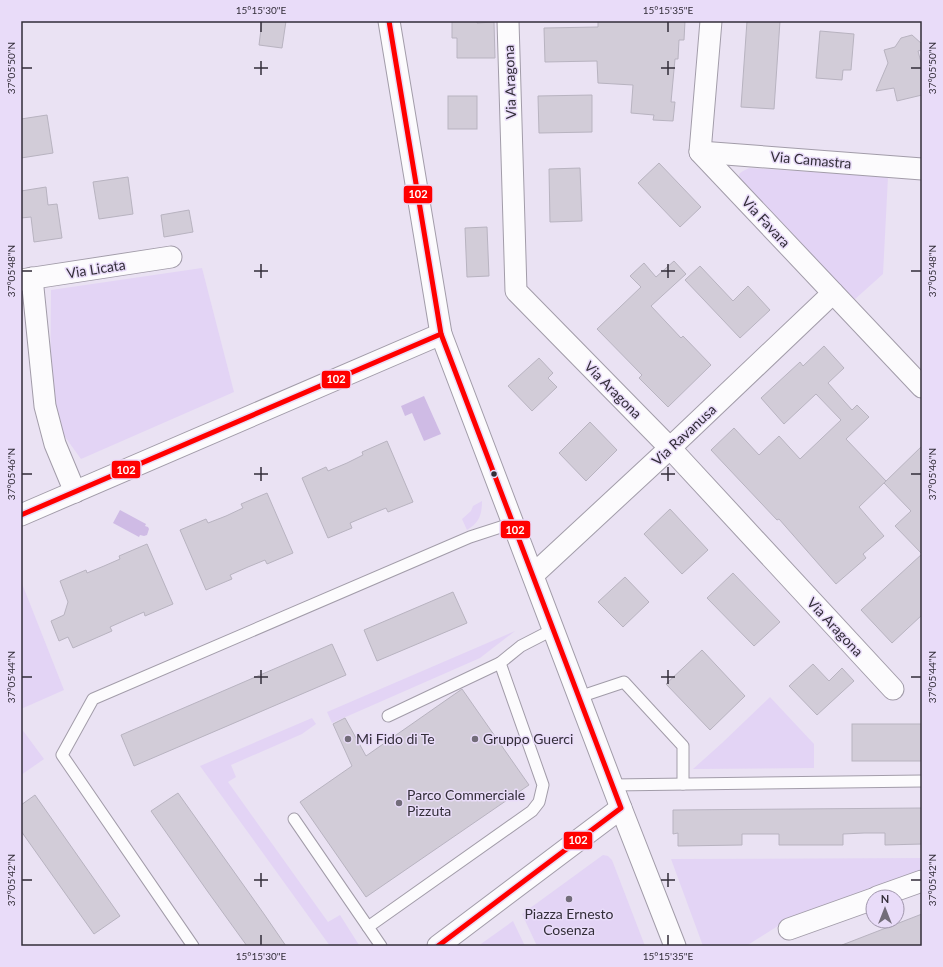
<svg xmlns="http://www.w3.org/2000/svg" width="943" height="967" viewBox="0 0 943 967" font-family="Lato,sans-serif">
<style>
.green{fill:#e3d4f5}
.water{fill:#cfbbe5}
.building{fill:#d2ccd8;stroke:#b8b3c0}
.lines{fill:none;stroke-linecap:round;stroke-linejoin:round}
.lane-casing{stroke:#a29ca9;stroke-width:13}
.street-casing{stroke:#a29ca9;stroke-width:23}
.lane{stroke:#fcfbfd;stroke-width:11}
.street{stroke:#fcfbfd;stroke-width:21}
.bus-1-casing{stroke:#e9dcf9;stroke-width:8}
.bus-1{stroke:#f00;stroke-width:5}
.ticks{fill:none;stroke:#322d38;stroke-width:1.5}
.bus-dot{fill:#322d38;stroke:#e9dcf9;stroke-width:1.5}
.poi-dot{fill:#726c79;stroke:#e9dcf9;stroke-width:1.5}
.labels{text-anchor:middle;stroke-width:3;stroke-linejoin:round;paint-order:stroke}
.street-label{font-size:14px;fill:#322d38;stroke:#e9dcf9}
.poi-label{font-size:14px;fill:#322d38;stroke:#e9dcf9;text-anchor:start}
.line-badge{stroke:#e9dcf9;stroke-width:1.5}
.badge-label{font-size:11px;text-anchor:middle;font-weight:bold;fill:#fff}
.neatline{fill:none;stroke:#322d38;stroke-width:1.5}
.ticks-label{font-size:10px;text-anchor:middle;fill:#322d38}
</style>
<rect width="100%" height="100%" fill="#eae2f3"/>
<g class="green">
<path d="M749,168L888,177L883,274L854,300L739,182C737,173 741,172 749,168Z"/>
<polygon points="202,268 234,392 81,459 63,434 50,404 51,290"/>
<path d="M482,501C482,515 479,523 467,530L462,519L471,511L473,506Z"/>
<polygon points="21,581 64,690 21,709"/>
<polygon points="515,631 480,658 332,723 327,712"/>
<polygon points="770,697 814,744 814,768 693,769 722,743"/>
<polygon points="312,718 316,724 302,734 231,765 236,777 228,782 328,922 340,915 359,945 358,946 330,946 200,766"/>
<polygon points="21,728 44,759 21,775"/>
<polygon points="603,855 608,856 612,860 645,946 537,946 522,914"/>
<polygon points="922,858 922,872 781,924 746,946 703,946 671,859"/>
<polygon points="513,921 525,946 478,946"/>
</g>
<g class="water">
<polygon points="424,396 441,434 424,441 412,413 405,416 401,406"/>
<polygon points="120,510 146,524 145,526 148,527 149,529 147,535 144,536 140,535 139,537 113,523"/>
</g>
<g class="building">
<polygon points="262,21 286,21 282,48 259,45"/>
<polygon points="452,21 477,21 477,23 494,22 495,58 457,58 457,38 452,38"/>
<polygon points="598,21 685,21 684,40 679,40 678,59 675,59 671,102 675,102 673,121 653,120 654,115 631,113 633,85 598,83 597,61 545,62 544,28 598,27"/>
<polygon points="747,21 780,21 774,109 741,107"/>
<polygon points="820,31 854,34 851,70 843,70 842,80 816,78"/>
<polygon points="912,35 922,44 922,50 918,51 922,66 922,95 897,101 894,88 876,91 888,63 884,50 895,47 901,38"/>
<polygon points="592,95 592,132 539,133 538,96"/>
<rect x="448" y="96" width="29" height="33"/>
<polygon points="47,115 53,153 21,158 21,119"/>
<polygon points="659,163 701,207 680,227 638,183"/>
<polygon points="580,168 582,221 550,222 549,169"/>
<polygon points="128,177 133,214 99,219 93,182"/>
<polygon points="46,187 48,205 57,204 62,238 34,242 31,217 21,218 21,191"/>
<polygon points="189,210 193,232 164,237 161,215"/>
<polygon points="487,227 489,276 467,277 465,228"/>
<polygon points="674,261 686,274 651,306 681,338 683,336 711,365 668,407 639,378 642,375 597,329 641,287 630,276 644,263 656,277"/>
<polygon points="700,266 733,301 748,286 770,310 740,338 685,280"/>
<polygon points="824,346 844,368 828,383 852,410 857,405 869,417 846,439 886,481 859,507 884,536 863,554 866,558 836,584 779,519 777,520 711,450 734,428 759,455 779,436 800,459 841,420 816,394 784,424 761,398 800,362 803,366"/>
<polygon points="539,358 553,373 548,378 557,387 532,411 508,386"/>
<polygon points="590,422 617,450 586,481 559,453"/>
<polygon points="387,441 413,502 388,512 386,508 369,515 350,523 352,528 328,538 302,478 326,467 328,471 347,463 363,455 362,452"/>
<polygon points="922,446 922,615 892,643 861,610 922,554 895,526 911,511 884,483"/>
<polygon points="267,493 293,553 267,564 265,560 248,567 230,575 232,579 206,590 180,530 206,519 208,523 226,516 243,508 241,504"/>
<polygon points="670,509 708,550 682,574 644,534"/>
<polygon points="147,544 173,604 145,616 144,612 128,619 110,627 112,631 73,648 68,637 59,641 51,621 64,615 68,602 60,581 86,570 87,573 104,566 120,559 119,556"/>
<polygon points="733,573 780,622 754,646 707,598"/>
<polygon points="625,577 649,602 623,627 598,602"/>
<polygon points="453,592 467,623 377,661 364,630"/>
<polygon points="332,644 346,675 134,766 121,735"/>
<polygon points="702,650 745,696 710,730 666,684"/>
<polygon points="813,664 829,681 842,668 854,681 817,715 789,686"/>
<polygon points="462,689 529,785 366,897 300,802 352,766 333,724 345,718 366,756"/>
<rect x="852" y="724" width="70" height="37"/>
<polygon points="178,793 264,914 286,946 247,946 208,892 151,811"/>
<polygon points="35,795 120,916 94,934 21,831 21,805"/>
<polygon points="922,808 922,844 885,845 885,833 864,833 843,834 843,845 779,845 779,834 742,834 742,845 678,846 678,833 673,834 673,810"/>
<polygon points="922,914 922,946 843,946 842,945"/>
</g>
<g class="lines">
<g class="lane-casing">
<g id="lane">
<polyline points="579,697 624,682 683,746 683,784"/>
<polyline points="388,716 500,663"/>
<polyline points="612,785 922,781"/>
<polyline points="294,819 368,927"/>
<polyline points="193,946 62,755 93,699 470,537 513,523"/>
<polyline points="381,946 368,927 532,811 539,802 543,785 500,663 521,646 554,629"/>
</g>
</g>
<g class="street-casing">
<g id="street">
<polyline points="389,21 441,334 621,808 675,946"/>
<polyline points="508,21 516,291 670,448 893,689"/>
<polyline points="711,21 700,152 922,387"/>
<polyline points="700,152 922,169"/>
<polyline points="32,278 45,406 55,444 75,492"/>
<polyline points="21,280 171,257"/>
<polyline points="21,515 441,334"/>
<polyline points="533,575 670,448 833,293"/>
<polyline points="877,897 922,881"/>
<polyline points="789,929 873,899"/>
<polyline points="438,946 621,808"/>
</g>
</g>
<use href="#lane" class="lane"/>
<use href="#street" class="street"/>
<g class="bus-1-casing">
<g id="bus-1">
<polyline points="389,21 441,334 621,808 438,946"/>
<polyline points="21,515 441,334"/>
</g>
</g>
<use href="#bus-1" class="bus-1"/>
</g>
<path class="ticks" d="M261,22V32M668,22V32M261,61V75M668,61V75M22,68H32M254,68H268M661,68H675M911,68H921M261,264V278M668,264V278M22,271H32M254,271H268M661,271H675M911,271H921M261,467V481M668,467V481M22,474H32M254,474H268M661,474H675M911,474H921M261,670V684M668,670V684M22,677H32M254,677H268M661,677H675M911,677H921M261,873V887M668,873V887M22,880H32M254,880H268M661,880H675M911,880H921M261,935V945M668,935V945"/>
<circle class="bus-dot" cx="494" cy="474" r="3.5"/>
<g class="poi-dot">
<circle cx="348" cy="739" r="4"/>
<circle cx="475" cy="739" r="4"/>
<circle cx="399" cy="803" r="4"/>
<circle cx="569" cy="899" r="4"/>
</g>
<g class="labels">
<g class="street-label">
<text transform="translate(510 82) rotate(-92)" y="5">Via Aragona</text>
<text transform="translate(811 160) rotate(5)" y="5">Via Camastra</text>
<text transform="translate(766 222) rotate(47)" y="5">Via Favara</text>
<text transform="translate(96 269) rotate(-9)" y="5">Via Licata</text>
<text transform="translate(613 390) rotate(45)" y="5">Via Aragona</text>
<text transform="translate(684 435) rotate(-43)" y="5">Via Ravanusa</text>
<text transform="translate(835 627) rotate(47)" y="5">Via Aragona</text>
</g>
<g class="poi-label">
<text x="356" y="744">Mi Fido di Te</text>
<text x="483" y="744">Gruppo Guerci</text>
<text x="407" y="800">Parco Commerciale<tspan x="407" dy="16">Pizzuta</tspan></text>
<text x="569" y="919" text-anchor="middle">Piazza Ernesto<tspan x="569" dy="16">Cosenza</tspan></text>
</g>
</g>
<g class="line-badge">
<rect x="403" y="185" width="30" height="19" rx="4" fill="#f00"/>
<rect x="321" y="370" width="30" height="19" rx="4" fill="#f00"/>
<rect x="111" y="460" width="30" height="19" rx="4" fill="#f00"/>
<rect x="500" y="520" width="31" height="19" rx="4" fill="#f00"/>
<rect x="563" y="831" width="30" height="19" rx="4" fill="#f00"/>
</g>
<g class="badge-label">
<text x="418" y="198">102</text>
<text x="336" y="383">102</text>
<text x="126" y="474">102</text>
<text x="515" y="534">102</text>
<text x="578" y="844">102</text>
</g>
<rect width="943" height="967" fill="none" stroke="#e9dcf9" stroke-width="44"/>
<g transform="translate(885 909)"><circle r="19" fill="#e9dcf9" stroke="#a096ac"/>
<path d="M0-3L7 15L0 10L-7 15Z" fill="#726c79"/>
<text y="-6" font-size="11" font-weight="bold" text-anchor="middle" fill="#322d38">N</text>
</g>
<rect x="22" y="22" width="899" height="923" class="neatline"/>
<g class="ticks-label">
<text x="261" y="14">15°15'30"E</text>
<text x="668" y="14">15°15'35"E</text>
<text transform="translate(11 68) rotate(-90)" y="4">37°05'50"N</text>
<text transform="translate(932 68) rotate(-90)" y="4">37°05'50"N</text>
<text transform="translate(11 271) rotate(-90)" y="4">37°05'48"N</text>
<text transform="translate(932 271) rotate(-90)" y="4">37°05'48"N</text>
<text transform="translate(11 474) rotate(-90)" y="4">37°05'46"N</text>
<text transform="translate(932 474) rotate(-90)" y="4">37°05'46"N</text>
<text transform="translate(11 677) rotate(-90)" y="4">37°05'44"N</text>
<text transform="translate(932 677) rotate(-90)" y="4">37°05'44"N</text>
<text transform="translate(11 880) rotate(-90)" y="4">37°05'42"N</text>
<text transform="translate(932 880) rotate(-90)" y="4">37°05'42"N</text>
<text x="261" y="960">15°15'30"E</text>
<text x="668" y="960">15°15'35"E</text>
</g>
</svg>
